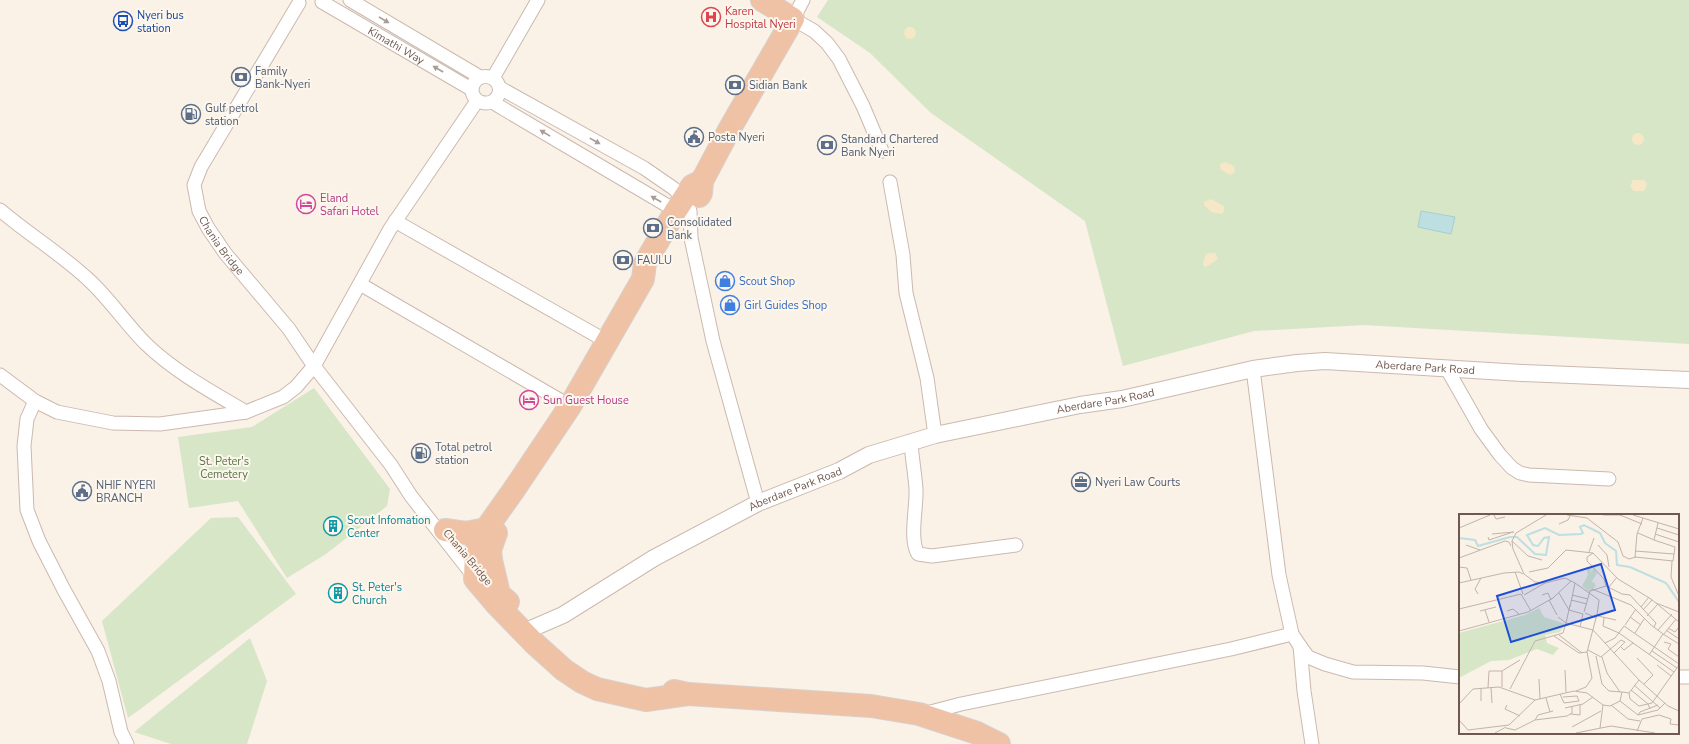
<svg xmlns="http://www.w3.org/2000/svg" width="1689" height="744" viewBox="0 0 1689 744" font-family="'Nunito Sans',sans-serif">
<style>
.green{fill:#d6e6c7}
.sand{fill:#f6e8c6}
.water{fill:#bedfe1;stroke:#a5ced2}
.lines{fill:none;stroke-linecap:round;stroke-linejoin:round}
.minor-casing{stroke:#cbb9af;stroke-width:15}
.tertiary-casing{stroke:#cbb9af;stroke-width:18}
.trunk-casing{stroke:#d7d0cd;stroke-width:24}
.minor{stroke:#fff;stroke-width:13}
.tertiary{stroke:#fff;stroke-width:16}
.trunk{stroke:#efc2a6;stroke-width:22}
.oneway{fill:#aa9b95}
.labels{text-anchor:middle;stroke-width:4;stroke-linejoin:round;paint-order:stroke}
.health-label{font-size:11px;fill:#be3a42;stroke:#fdf6ed;text-anchor:start}
.transit-label{font-size:11px;fill:#164399;stroke:#fdf6ed;text-anchor:start}
.street-label{font-size:11px;fill:#71584e;stroke:#fdf6ed}
.service-label{font-size:11px;fill:#4e5e75;stroke:#fdf6ed;text-anchor:start}
.hotel-label{font-size:11px;fill:#b23c85;stroke:#fdf6ed;text-anchor:start}
.shop-label{font-size:11px;fill:#366cbe;stroke:#fdf6ed;text-anchor:start}
.park-label{font-size:11px;fill:#587648;stroke:#fdf6ed}
.culture-label{font-size:11px;fill:#0d838f;stroke:#fdf6ed;text-anchor:start}
.inset-river{fill:none;stroke:#bedfe1;stroke-width:2}
.inset-road{fill:none;stroke:#c3b4aa;stroke-width:1}
.view{fill:#1d4ed8;fill-opacity:0.15;stroke:#1d4ed8;stroke-width:2}
.inset-edge{fill:none;stroke:#71584e;stroke-width:2}
</style>
<rect width="100%" height="100%" fill="#faf1e7"/>
<g class="green">
<polygon points="828,0 1689,0 1689,344 1364,325 1254,331 1123,366 1085,221 931,113 870,53 817,17"/>
<polygon points="314,388 390,489 387,506 326,554 287,578 238,501 189,508 178,437 252,427"/>
<polygon points="238,517 296,594 128,718 102,621 211,518"/>
<polygon points="250,638 267,681 247,744 171,744 134,732"/>
</g>
<g class="sand">
<circle cx="910" cy="33" r="6"/>
<circle cx="1638" cy="139" r="6"/>
<polygon points="1225,162 1234,166 1235,172 1230,175 1220,169 1220,164"/>
<polygon points="1633,180 1644,180 1646,182 1647,185 1644,191 1634,191 1630,186"/>
<polygon points="1211,199 1224,206 1224,211 1222,214 1211,212 1204,205 1204,202"/>
<path d="M1208,253H1215L1218,259L1206,267L1203,265C1204,260 1204,256 1208,253Z"/>
</g>
<polygon class="water" points="1421,211 1455,217 1451,234 1418,227"/>
<g class="lines">
<g class="minor-casing">
<g id="minor">
<polyline points="350,0 480,77"/>
<polyline points="803,0 793,19 814,31 827,43 839,59 863,106 882,151"/>
<path id="s1" d="M322,2L471,89"/>
<path id="s2" d="M299,3L201,167L194,185L199,211L208,228L225,253L289,329L314,366L391,465L411,496L475,578"/>
<polyline points="493,78 538,0"/>
<polyline points="500,88 644,168 673,188 684,198 690,211 691,238 713,341 758,503"/>
<path d="M492,102C509,91 494,69 477,79C465,92 477,107 492,102L668,206L679,217"/>
<polyline points="890,182 903,255 906,293 927,378 935,435"/>
<path d="M0,210C29,235 63,255 91,282C111,301 126,324 146,344C175,372 212,392 246,412"/>
<polyline points="395,221 606,341"/>
<polyline points="360,284 570,406"/>
<polyline points="1253,369 1279,575 1292,634 1300,646 1308,657 1325,664 1353,672 1423,673 1460,677"/>
<polyline points="1447,369 1481,429 1500,455 1512,468 1520,473 1529,475 1609,479"/>
<polyline points="0,375 35,401 57,412 113,423 160,424 246,412 283,397 296,387 314,366 390,229 477,101"/>
<polyline points="35,401 27,419 24,446 27,510 39,541 64,590 98,651 109,681 121,732 127,744"/>
<path d="M911,443C912,458 915,474 916,489C917,507 909,539 918,554L932,556L1016,545"/>
<polyline points="1300,646 1304,691 1312,744"/>
<polyline points="1678,677 1689,677"/>
<polyline points="923,714 961,704 1231,649 1292,634"/>
</g>
</g>
<g class="tertiary-casing">
<g id="tertiary">
<path id="s3" d="M525,633L533,628L563,615L654,558L758,503L839,471L869,455L935,435L1080,405L1122,399L1253,369L1297,363L1325,361L1522,373L1689,380"/>
</g>
</g>
<g class="trunk-casing">
<g id="trunk">
<polyline points="699,196 701,193 702,181 729,130 793,19 762,0"/>
<polyline points="445,530 466,533 486,529"/>
<polyline points="496,533 490,550 491,560 499,594 508,602"/>
<polyline points="674,691 688,694 871,706 919,714 977,733 999,744"/>
<polyline points="688,694 646,700 597,689 582,682 564,670 534,643 497,605 475,579 476,550 486,529 513,491 570,406 643,279 645,263 675,212 692,186 702,181"/>
</g>
</g>
<use href="#minor" class="minor"/>
<use href="#tertiary" class="tertiary"/>
<use href="#trunk" class="trunk"/>
</g>
<defs><path id="oneway-solid" d="M-6-.8H1V-3.2L6.5 0L1 3.2V.8H-6Z"/></defs>
<g class="oneway">
<use href="#oneway-solid" transform="translate(384 20) rotate(31)"/>
<use href="#oneway-solid" transform="translate(438 69) rotate(-150)"/>
<use href="#oneway-solid" transform="translate(545 133) rotate(-149)"/>
<use href="#oneway-solid" transform="translate(595 141) rotate(29)"/>
<use href="#oneway-solid" transform="translate(656 199) rotate(-150)"/>
</g>
<defs>
<g id="hospital-ring" transform="scale(1)"><circle r="9.5" fill="#fdf6ed" stroke="#e0444e" stroke-width="1.5"/><path d="M-5-5h3v3.5h4V-5h3V5h-3V1.5h-4V5h-3Z" fill="#e0444e"/></g>
<g id="bus-ring" transform="scale(1)"><circle r="9.5" fill="#fdf6ed" stroke="#1a4fb4" stroke-width="1.5"/><path d="M-5-6H5V4H4V6H2V4H-2V6H-4V4H-5ZM-3.5-4V0h7V-4ZM-3.5 1.2v1.5H-2V1.2ZM2 1.2v1.5H3.5V1.2Z" fill="#1a4fb4"/></g>
<g id="bank-ring" transform="scale(1)"><circle r="9.5" fill="#fdf6ed" stroke="#5c6f8a" stroke-width="1.5"/><path d="M-6-4H6V4H-6ZM0-2.3a2.3 2.3 0 1 0 0 4.6a2.3 2.3 0 1 0 0-4.6Z" fill="#5c6f8a"/></g>
<g id="fuel-ring" transform="scale(1)"><circle r="9.5" fill="#fdf6ed" stroke="#5c6f8a" stroke-width="1.5"/><path d="M-5.5-6h7V0h2V4h1.3V-2.5L3-4.5l.8-.8L6-3V5H2.5V1h-1V6h-7ZM-4.2-4.7v3.2H.2V-4.7Z" fill="#5c6f8a"/></g>
<g id="civic-ring" transform="scale(1)"><circle r="9.5" fill="#fdf6ed" stroke="#5c6f8a" stroke-width="1.5"/><path d="M-.6-6.5H3V-4.5H.6V-3L4-1V1h2V6H-6V1h2V-1L-.6-3ZM-1.2 2.5V6h2.4V2.5Z" fill="#5c6f8a"/></g>
<g id="hotel-ring" transform="scale(1)"><circle r="9.5" fill="#fdf6ed" stroke="#d1479c" stroke-width="1.5"/><path d="M-6-4.5h1.5V1H6V5H4.5V3h-9V5H-6ZM-4 0a1.8 1.8 0 1 1 3.6 0ZM.5 0V-2.5h3Q6-2.5 6 0Z" fill="#d1479c"/></g>
<g id="shop-ring" transform="scale(1)"><circle r="9.5" fill="#fdf6ed" stroke="#3f7fe0" stroke-width="1.5"/><path d="M-5-2.5h2.3a2.7 3.5 0 0 1 5.4 0H5L5.5 6h-11ZM-1.5-2.5h3a1.5 2.3 0 0 0-3 0Z" fill="#3f7fe0"/></g>
<g id="office-ring" transform="scale(1)"><circle r="9.5" fill="#fdf6ed" stroke="#5c6f8a" stroke-width="1.5"/><path d="M-6-3h4V-5.5h4V-3h4V5H-6ZM-1-4.5V-3h2v-1.5ZM-6 0V1H6V0Z" fill="#5c6f8a"/></g>
<g id="building-ring" transform="scale(1)"><circle r="9.5" fill="#fdf6ed" stroke="#0f9aa8" stroke-width="1.5"/><path d="M-4-6H4V6H1V3H-1V6H-4ZM-2.5-4.3h1.7v1.8h-1.7ZM.8-4.3h1.7v1.8H.8ZM-2.5-1h1.7V.8h-1.7ZM.8-1h1.7V.8H.8Z" fill="#0f9aa8"/></g>
</defs>
<g fill-rule="evenodd">
<use href="#hospital-ring" x="711" y="17"/>
<use href="#bus-ring" x="123" y="21"/>
<use href="#bank-ring" x="241" y="77"/>
<use href="#bank-ring" x="735" y="85"/>
<use href="#fuel-ring" x="191" y="114"/>
<use href="#civic-ring" x="694" y="137"/>
<use href="#bank-ring" x="827" y="145"/>
<use href="#hotel-ring" x="306" y="204"/>
<use href="#bank-ring" x="653" y="228"/>
<use href="#bank-ring" x="623" y="260"/>
<use href="#shop-ring" x="725" y="281"/>
<use href="#shop-ring" x="730" y="305"/>
<use href="#hotel-ring" x="529" y="400"/>
<use href="#fuel-ring" x="421" y="453"/>
<use href="#office-ring" x="1081" y="482"/>
<use href="#civic-ring" x="82" y="491"/>
<use href="#building-ring" x="333" y="526"/>
<use href="#building-ring" x="338" y="593"/>
</g>
<g class="labels">
<g class="health-label">
<text x="725" y="15">Karen<tspan x="725" dy="13">Hospital Nyeri</tspan></text>
</g>
<g class="transit-label">
<text x="137" y="19">Nyeri bus<tspan x="137" dy="13">station</tspan></text>
</g>
<g class="street-label">
<text dy="4" stroke="none"><textPath href="#s1" startOffset="86">Kimathi Way</textPath></text>
<text dy="4" stroke="none"><textPath href="#s2" startOffset="278">Chania Bridge</textPath></text>
<text dy="4" stroke="none"><textPath href="#s3" startOffset="955">Aberdare Park Road</textPath></text>
<text dy="4" stroke="none"><textPath href="#s3" startOffset="631">Aberdare Park Road</textPath></text>
<text dy="4" stroke="none"><textPath href="#s3" startOffset="307">Aberdare Park Road</textPath></text>
<text transform="translate(468 557) rotate(50)" y="4">Chania Bridge</text>
</g>
<g class="service-label">
<text x="255" y="75">Family<tspan x="255" dy="13">Bank-Nyeri</tspan></text>
<text x="749" y="89">Sidian Bank</text>
<text x="205" y="112">Gulf petrol<tspan x="205" dy="13">station</tspan></text>
<text x="708" y="141">Posta Nyeri</text>
<text x="841" y="143">Standard Chartered<tspan x="841" dy="13">Bank Nyeri</tspan></text>
<text x="667" y="226">Consolidated<tspan x="667" dy="13">Bank</tspan></text>
<text x="637" y="264">FAULU</text>
<text x="435" y="451">Total petrol<tspan x="435" dy="13">station</tspan></text>
<text x="1095" y="486">Nyeri Law Courts</text>
<text x="96" y="489">NHIF NYERI<tspan x="96" dy="13">BRANCH</tspan></text>
</g>
<g class="hotel-label">
<text x="320" y="202">Eland<tspan x="320" dy="13">Safari Hotel</tspan></text>
<text x="543" y="404">Sun Guest House</text>
</g>
<g class="shop-label">
<text x="739" y="285">Scout Shop</text>
<text x="744" y="309">Girl Guides Shop</text>
</g>
<g class="park-label">
<text x="224" y="465">St. Peter's<tspan x="224" dy="13">Cemetery</tspan></text>
</g>
<g class="culture-label">
<text x="347" y="524">Scout Infomation<tspan x="347" dy="13">Center</tspan></text>
<text x="352" y="591">St. Peter's<tspan x="352" dy="13">Church</tspan></text>
</g>
</g>
<g transform="translate(1459 514)">
<rect width="220" height="220" fill="#faf1e7"/>
<path d="M127,53H134L130,60L135,54L138,59L132,69L135,68L137,72L130,78L123,72L129,61ZM80,94L85,103L106,110L101,118L86,121L88,129L100,134L94,141L78,135L50,146L32,147L0,164V119L66,101Z" fill="#d6e6c7"/>
<path class="inset-river" d="M0,24L16,26L19,32L51,23H58L76,40L87,41L90,23L85,24L79,32L74,31L68,21L86,14L100,21L122,20L124,19L121,13L125,11L141,19L146,29L157,37L158,51L171,53L207,69L220,88"/>
<path class="inset-road" d="M35,1L37,5L46,3M87,1L57,19L53,27L54,35L65,60L76,68L86,69L106,64L116,69L111,93M108,1L128,4L159,28L164,42L170,45L177,43M144,1H162M161,1L183,10M174,1L220,15M184,4L178,20L176,43L214,47L216,33L195,26L199,9M100,10L109,6L111,2M0,14L31,1M198,14L220,21M179,19L195,26M33,20L55,18M196,20L220,28M29,23L30,26L54,18M53,27L69,42L83,46M7,31L21,36M139,31L148,41L150,53M176,37L215,40M130,38L135,24M134,39L128,43V47L145,65L147,72M0,44L46,27L50,28L52,32M213,47L212,63L220,82M0,53L8,54L12,66M56,58L64,80M70,58L89,54L107,36L134,39L159,65L192,85L220,108M0,69L45,59L60,58L64,60M116,69L140,86L138,101M150,73L158,63M133,75L172,91L192,111L204,120L190,141M100,79L110,96L124,100M19,80L16,75L22,64M65,81L86,69M83,81L89,79L92,86M113,81L129,85M90,86L98,101M112,86L128,90M197,89L220,98M111,91L107,109L134,116L180,166L209,192L220,197M182,93L190,83M0,95L62,80L72,97M26,96L30,108M184,96L193,86M21,97L37,93M48,97L54,95L60,100M125,98L131,77L147,72L163,80L171,81L197,109L195,113M126,99L138,104M139,102L157,106M188,102L198,91M171,103L182,111M145,104L144,112L160,119L215,158M166,111L177,95M165,112L220,150M121,113L124,100M209,114L216,118L220,113M199,116L213,100M207,116L220,125M0,117L69,98L94,84L112,67M176,119L185,105M204,120L220,130M205,120L217,105M100,121L123,139M95,122L120,139L128,138L137,104M205,128L212,130L209,135L220,143M146,129L156,124L165,112M162,133L165,136L174,129M129,136L142,143L162,126L166,128L155,139M193,137L218,154M137,142L143,170L150,177L163,178M143,143L148,159L161,178M178,144L194,161L185,170M198,151L212,162M106,156L107,178M43,157L61,146M80,165L81,185M175,171L201,194M32,173L33,189M22,174V187M29,174L30,157H43V173M51,175L76,127L104,119L107,109L99,103M172,176L189,190L191,195M117,177L127,173L133,164L128,138M170,179L171,185L180,192L193,189L220,151M101,180L105,189L120,187L118,182L104,183M87,184L91,198M161,187L179,201L199,196L206,189M0,190L14,175L40,173L76,186M48,191L46,195L61,202M152,191L169,205L181,207M106,194L124,190L134,183M112,200L121,201V191M179,201L181,198L199,191M0,206L9,216L50,211L76,186L115,177L128,179L144,191L151,192L161,187L163,178L170,179L180,166M76,206L79,201L94,197M113,213L142,197M47,214L56,216L76,206L108,202L113,199V192M141,214L144,191M178,217L183,205L200,201L212,205L211,210L220,211M36,219L47,213M117,219L152,212L196,219"/>
<path class="view" d="M142,50L156,96L52,128L38,82Z"/>
<rect width="220" height="220" class="inset-edge"/>
</g>
</svg>
